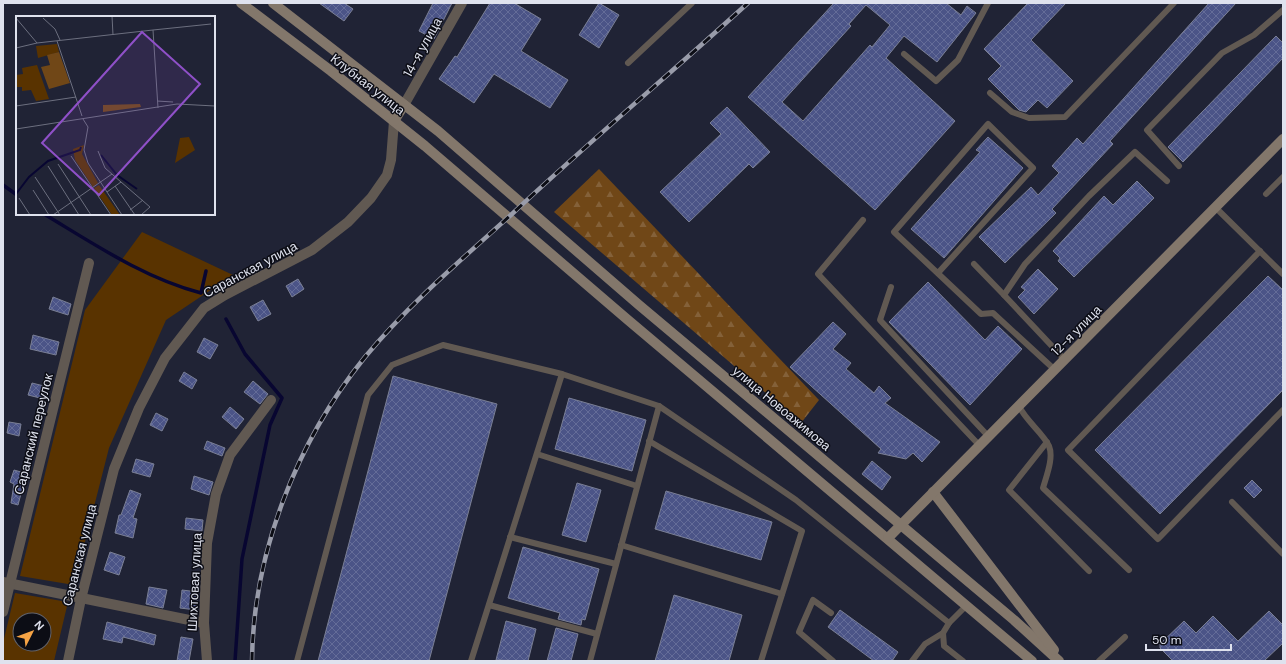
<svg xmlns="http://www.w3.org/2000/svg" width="1286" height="664" viewBox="0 0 1286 664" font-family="'DM Sans',sans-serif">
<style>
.grass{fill:#593300;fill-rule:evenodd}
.forest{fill:url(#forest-firs)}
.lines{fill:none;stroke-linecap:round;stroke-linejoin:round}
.stream{stroke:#080631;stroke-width:3.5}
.building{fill:url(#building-cross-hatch);stroke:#7a7f95;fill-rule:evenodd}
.service{stroke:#615952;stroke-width:6}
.minor{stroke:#615952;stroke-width:10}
.secondary{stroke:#83776b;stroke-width:10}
.rail-casing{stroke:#999caa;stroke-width:4.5}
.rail{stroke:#0c0d15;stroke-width:3;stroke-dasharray:9;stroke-linecap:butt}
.labels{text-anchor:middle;stroke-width:3;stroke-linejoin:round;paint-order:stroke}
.street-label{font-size:13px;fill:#dfe2ee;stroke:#0c0d15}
.inset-river{fill:none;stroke:#080631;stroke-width:2}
.inset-road{fill:none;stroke:#6c6f7f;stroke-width:1}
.view{fill:#8f50c8;fill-opacity:0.15;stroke:#8f50c8;stroke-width:2}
.inset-edge{fill:none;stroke:#dfe2ee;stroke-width:2}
</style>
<defs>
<pattern id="forest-firs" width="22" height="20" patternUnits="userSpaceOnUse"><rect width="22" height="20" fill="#704717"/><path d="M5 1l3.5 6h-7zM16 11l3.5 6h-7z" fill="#846139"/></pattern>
<pattern id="building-cross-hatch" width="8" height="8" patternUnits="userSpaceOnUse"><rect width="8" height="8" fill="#4b5487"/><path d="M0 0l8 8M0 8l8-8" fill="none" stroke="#646c98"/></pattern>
</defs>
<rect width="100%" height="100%" fill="#202335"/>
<g class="grass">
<polygon points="142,232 233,275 166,320 109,448 74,585 20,576 85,310"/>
<path d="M15,593L68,602L54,661H3V643ZM20,620H44V644H20Z"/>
</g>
<polygon class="forest" points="599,169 819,400 801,423 554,212"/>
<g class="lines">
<g class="stream">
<polyline points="3,185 17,195"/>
<path d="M44,214C94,244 144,278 201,293L206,271"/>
<polyline points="226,319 245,354 282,398 270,425 242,559 235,661"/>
</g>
</g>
<g class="building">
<polygon points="319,3 344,3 353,9 344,21"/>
<polygon points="433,3 452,3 434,39 419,31"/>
<polygon points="490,3 514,3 541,19 521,51 568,80 550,108 494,74 474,103 439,79 455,56 457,57"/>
<polygon points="599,3 619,15 599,48 579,35"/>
<path d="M834,3H946L961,15L967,6L976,13L937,62L904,36L886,58L955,121L875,210L748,97ZM866,5L890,25L872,47L870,45L803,121L782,102L851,26L849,24Z"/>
<polygon points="1028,3 1066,3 1031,40 1073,81 1047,108 1038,100 1026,112 1019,110 988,79 1001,66 984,49"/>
<polygon points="1209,3 1236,3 1110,141 1113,144 1052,209 1056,213 1005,263 979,237 1031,187 1038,195 1059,173 1052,166 1077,138 1083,144"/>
<polygon points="1276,36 1283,43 1283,58 1183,162 1168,147"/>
<polygon points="727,107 770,152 753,168 749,164 689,222 660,192 721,134 710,123"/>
<polygon points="988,137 1023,168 944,258 911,229 980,152 976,150"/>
<polygon points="1137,181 1154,198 1074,277 1058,261 1060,258 1053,251 1104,196 1113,205"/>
<polygon points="1038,269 1058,289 1034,314 1018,297 1025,290 1021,287"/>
<polygon points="1268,276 1283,290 1283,390 1160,514 1095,450"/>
<polygon points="298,279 304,289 292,297 286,286"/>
<polygon points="928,282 985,340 998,326 1022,349 970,405 889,322"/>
<polygon points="53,297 71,304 68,315 49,309"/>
<polygon points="263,300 271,314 258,321 250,307"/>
<polygon points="833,322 846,334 833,349 851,363 846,369 874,393 879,386 891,398 885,403 940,442 922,462 913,453 906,459 878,453 881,449 790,367"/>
<polygon points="33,335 59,342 56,355 30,349"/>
<polygon points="204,338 218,345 210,359 197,352"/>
<polygon points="184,372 197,380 192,389 179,381"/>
<polygon points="393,376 497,404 429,661 318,661"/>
<polygon points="253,381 268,394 260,404 244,392"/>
<polygon points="32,383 48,387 44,399 28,395"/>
<polygon points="569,398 646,420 632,471 555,449"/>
<polygon points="230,407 244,419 236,429 222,417"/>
<polygon points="156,413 168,419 162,431 150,425"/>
<polygon points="9,422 21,424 19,436 7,433"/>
<polygon points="207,441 225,448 222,456 204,449"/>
<polygon points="136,459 154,464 150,477 132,472"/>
<polygon points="872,461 891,477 882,490 862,474"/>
<polygon points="14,470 28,474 24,487 23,486 18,505 11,503 14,484 10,482"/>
<polygon points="194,476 213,482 209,495 191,489"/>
<polygon points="1252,480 1262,490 1254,498 1244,488"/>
<polygon points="577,483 601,490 586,542 562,535"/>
<polygon points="130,490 141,494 133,518 137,519 133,538 115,533 119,515 121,515"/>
<polygon points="666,491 772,522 761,560 655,529"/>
<polygon points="186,518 203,520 202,531 185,529"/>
<polygon points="523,547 599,569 585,620 582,619 581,625 558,619 560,613 508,598"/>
<polygon points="110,552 125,557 119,575 104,570"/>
<polygon points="149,587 167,590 163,608 146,604"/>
<polygon points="182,590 198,592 196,610 180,608"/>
<polygon points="674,595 742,615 729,661 655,661"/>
<polygon points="840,610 898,652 892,661 874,661 828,627"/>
<polygon points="1269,611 1283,625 1283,643 1264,661 1173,661 1160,648 1160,644 1184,621 1196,633 1213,616 1238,641"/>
<polygon points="506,621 536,629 528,661 496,660"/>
<polygon points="107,622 156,635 154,645 123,637 122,643 103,639"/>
<polygon points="556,628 578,634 571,661 547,661"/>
<polygon points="181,637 193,639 189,661 177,661"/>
</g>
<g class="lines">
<g class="service">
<polyline points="904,54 936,81 958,60 988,3"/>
<polyline points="628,63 692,3"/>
<polyline points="990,93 1012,112 1029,118 1065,117 1174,3"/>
<polyline points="1179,166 1147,130 1222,53 1254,35 1283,10"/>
<polyline points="1266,194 1283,177"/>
<polyline points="1215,207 1283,274"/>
<polyline points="863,220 818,274 980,446"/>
<polyline points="1260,251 1068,450 1158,539 1283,410"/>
<polyline points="974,264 1004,295"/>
<polyline points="938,273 1033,168 988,124 894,232 981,314 993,313 1055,370"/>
<polyline points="891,287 880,320 989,437"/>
<polyline points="1065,360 1004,295 1025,264 1089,196 1135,152 1167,181"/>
<path d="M1019,406C1026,421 1043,433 1049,446C1054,458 1046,477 1043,488L1129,570"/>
<polyline points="649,441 802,531 761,661"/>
<polyline points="1047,442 1009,490 1089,571"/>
<polyline points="537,454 637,486"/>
<polyline points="1232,502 1283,554"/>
<polyline points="510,537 616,564"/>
<polyline points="621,545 782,594"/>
<polyline points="489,605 597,634"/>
<polyline points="831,613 813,600 799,632 833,661"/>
<polyline points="949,623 943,633 944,646 963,661"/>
<polyline points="297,661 368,395 392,365 443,345 562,374 659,406 796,500 949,623 967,605"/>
<polyline points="471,661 562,374"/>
<polyline points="590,661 659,406"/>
<polyline points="912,661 925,644 943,633"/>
<polyline points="1099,661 1125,637"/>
</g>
<g class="minor">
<polyline points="404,105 462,3"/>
<polyline points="3,582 204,623"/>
<polyline points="3,612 89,263"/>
<polyline points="68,661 81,599 114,469 139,408 165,358 204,308 225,295 312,250 348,222 371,198 387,175 391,160 394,121"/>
<polyline points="207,661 204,623 207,543 216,494 230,455 271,400"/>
</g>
<g class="secondary">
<polyline points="241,3 331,71 425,146 628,320 1032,661"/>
<polyline points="273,3 438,131 639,305 1014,620 1059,661"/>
<polyline points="394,121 404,105"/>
<polyline points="933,492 1054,650"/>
<polyline points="888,538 1283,139"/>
</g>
<g class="rail-casing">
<path id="rail" d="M252,661C253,553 297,441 365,357C409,304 461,260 512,214C589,142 670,74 748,3"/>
</g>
<use href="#rail" class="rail"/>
</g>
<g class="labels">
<g class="street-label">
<text transform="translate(422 47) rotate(-61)" y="5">14-я улица</text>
<text transform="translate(368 84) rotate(38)" y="5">Клубная улица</text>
<text transform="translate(250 269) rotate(-28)" y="5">Саранская улица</text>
<text transform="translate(1076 330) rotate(-45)" y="5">12-я улица</text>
<text transform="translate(782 408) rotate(40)" y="5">улица Новоажимова</text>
<text transform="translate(33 434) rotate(-76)" y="5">Саранский переулок</text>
<text transform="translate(79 555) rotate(-76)" y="5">Саранская улица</text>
<text transform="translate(194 582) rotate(-87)" y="5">Шихтовая улица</text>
</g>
</g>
<g transform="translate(16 16)">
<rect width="199" height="199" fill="#202335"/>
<path d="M41,28L43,36L22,42L20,30ZM173,121L179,134L159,147L164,122ZM68,129L66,138L82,167L77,171L59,144L57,133ZM83,169L104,199H96L78,172Z" fill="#593300"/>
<path d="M43,36L54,67L33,73L25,51L34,49L31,39ZM124,88L125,91L87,96V89Z" fill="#704717"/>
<path d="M21,49L33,83L20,85L15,74L6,75V71H0V59L7,58L6,52Z" fill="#593300"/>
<path class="inset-river" d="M85,139L101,159L121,173M0,178L13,161L32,145L64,134L65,131"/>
<path class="inset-road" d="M96,0L97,19M0,2L21,27L137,14L142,92M27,2L39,13L44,24M137,14L195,8M41,25L66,100M0,32L21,27M141,85L157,86M0,90L60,81M67,103L72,111L68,134L72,147L106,199M0,113L161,88L199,90M82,135L89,152L105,166M55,140L95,199M42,148L75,199M32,150L63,199M19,161L44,199M99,170L119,199M17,174L33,199M91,176L105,166L134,191L125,199M3,182L14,199M114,194L127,184M37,199L96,158"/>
<path class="view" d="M126,16L184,68L83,179L26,127Z"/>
<rect width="199" height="199" class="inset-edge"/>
</g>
<rect width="1286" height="664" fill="none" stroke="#dfe2ee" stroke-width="8"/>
<g transform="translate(32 632) rotate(48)"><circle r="19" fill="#0c0d15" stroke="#60626c"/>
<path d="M0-3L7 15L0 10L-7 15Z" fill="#f5a345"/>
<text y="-6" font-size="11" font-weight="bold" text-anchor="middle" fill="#dfe2ee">N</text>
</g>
<path d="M1146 644v6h85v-6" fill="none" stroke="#dfe2ee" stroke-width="2"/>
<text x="1152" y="644" font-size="12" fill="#dfe2ee" stroke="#0c0d15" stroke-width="3" paint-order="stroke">50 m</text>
</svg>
